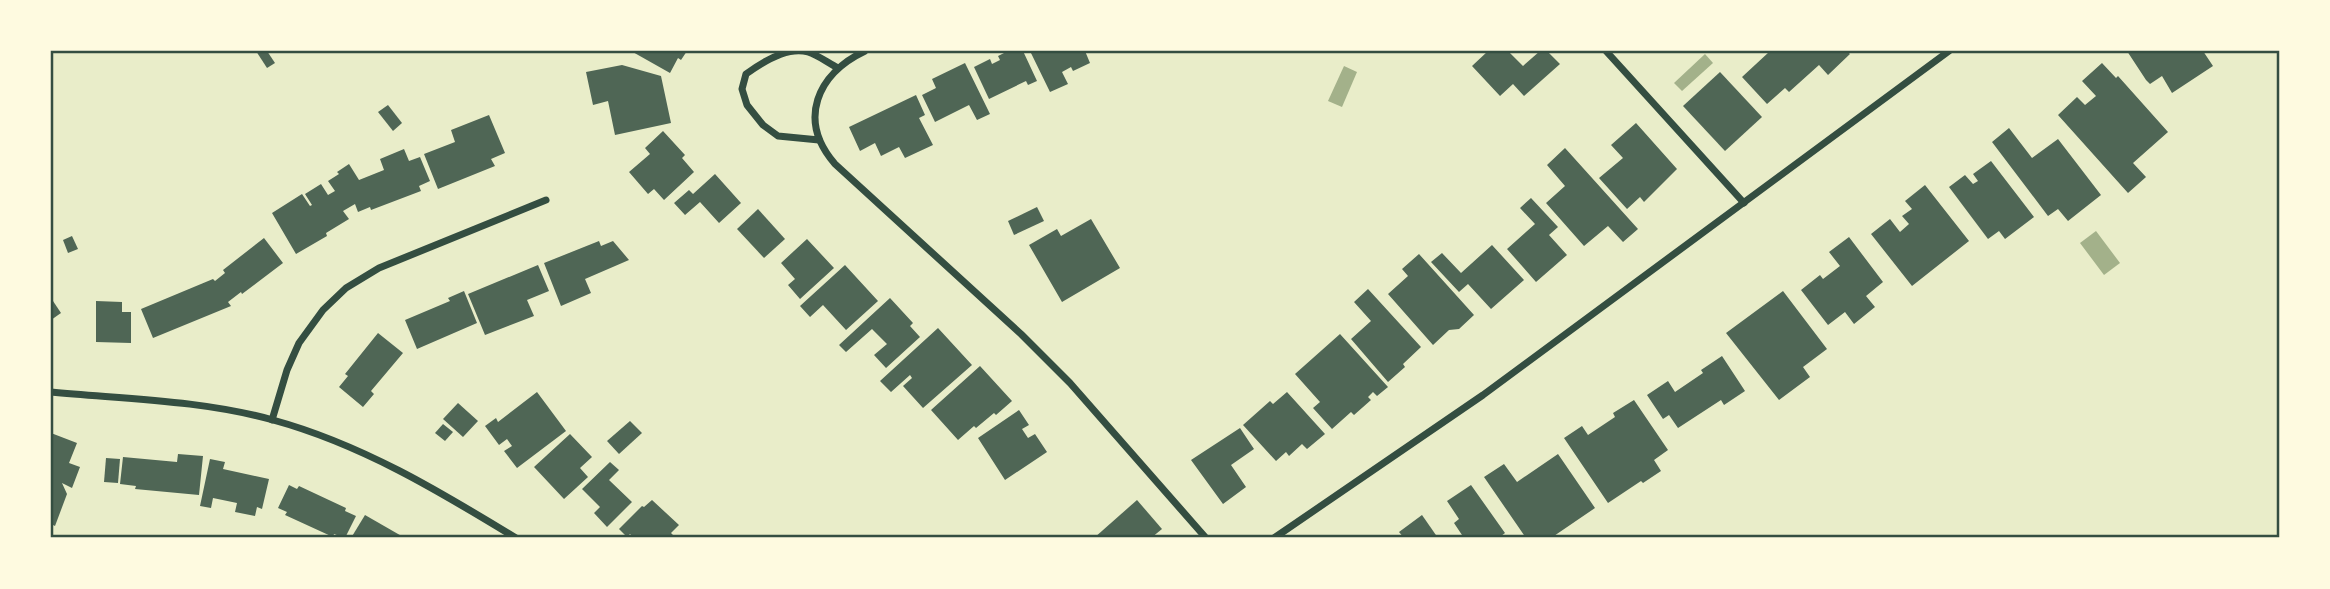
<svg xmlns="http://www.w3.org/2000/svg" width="2330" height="589" viewBox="0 0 2330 589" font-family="Poppins,sans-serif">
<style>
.water{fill:#a3b18a}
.building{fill:#4f6655}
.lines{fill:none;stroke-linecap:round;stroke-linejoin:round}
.minor{stroke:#344e41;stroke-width:7}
.neatline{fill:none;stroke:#344e41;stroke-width:2.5}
</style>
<rect width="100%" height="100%" fill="#e9edc9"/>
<g class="water">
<polygon points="1705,54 1713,63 1682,91 1674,83"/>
<polygon points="1344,66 1357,72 1342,107 1328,101"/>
<polygon points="2096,231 2120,263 2104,275 2080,243"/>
</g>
<g class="building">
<polygon points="256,51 267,51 275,63 267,68"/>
<polygon points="631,51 687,51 681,60 678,58 670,73"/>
<polygon points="1008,51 1023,51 1037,81 1028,85 1026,81 989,99 974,67 990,59 992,64 1000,60 998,56"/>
<polygon points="1030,51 1085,51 1090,63 1073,71 1071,67 1062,72 1068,84 1050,92"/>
<polygon points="1488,51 1508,51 1523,66 1540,51 1547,51 1560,64 1524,96 1513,84 1500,96 1472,66"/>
<polygon points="1767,51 1847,51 1850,54 1828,75 1819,65 1789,92 1785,88 1767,104 1742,77 1769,52"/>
<polygon points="2127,51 2203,51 2213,66 2172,93 2162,76 2150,84 2146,80"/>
<polygon points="965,63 990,114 977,120 969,105 935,122 922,95 936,88 932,79"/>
<polygon points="2102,63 2116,78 2118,76 2168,132 2133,163 2146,177 2128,193 2058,115 2077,97 2085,105 2096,96 2082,81"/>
<polygon points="622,65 661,76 671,123 615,135 608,101 593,105 586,72"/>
<polygon points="1720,72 1762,117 1725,151 1683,106"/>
<polygon points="916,95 925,115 919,118 933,145 905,158 899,147 881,156 875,143 860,151 849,127"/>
<polygon points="388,105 402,123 393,131 378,112"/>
<polygon points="489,115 505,153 491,159 495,166 438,189 424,154 455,142 451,130"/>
<polygon points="1636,123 1677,169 1644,202 1640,197 1627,209 1599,178 1623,158 1611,145"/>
<polygon points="2009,128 2032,158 2058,139 2101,195 2068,221 2058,209 2048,216 1992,142"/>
<polygon points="663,131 685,155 682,158 694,172 664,200 654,189 648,194 629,172 650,154 645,148"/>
<polygon points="1565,148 1638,229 1623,242 1608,226 1584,246 1546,203 1565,186 1547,165"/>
<polygon points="404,149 409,161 420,157 430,181 419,186 421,191 371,210 370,207 358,212 355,204 343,211 349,219 326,233 327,236 296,254 272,213 302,194 310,206 312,205 305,194 321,184 328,195 335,191 328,181 339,174 337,172 349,164 359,180 384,170 380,159"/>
<polygon points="1991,161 2034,217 2005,239 1999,231 1988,239 1949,187 1965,175 1973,184 1978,181 1973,174"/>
<polygon points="715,174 741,203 719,223 700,202 685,215 674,203 689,190 693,194"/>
<polygon points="1925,185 1969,241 1912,286 1871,234 1890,219 1900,232 1909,224 1902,216 1912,209 1905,201"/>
<polygon points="1531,198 1558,227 1549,235 1567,255 1536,282 1507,249 1535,224 1520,208"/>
<polygon points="1037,207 1044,221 1014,235 1008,221"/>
<polygon points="758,209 785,239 764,258 737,229"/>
<polygon points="1091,219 1120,268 1062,302 1029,245 1057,229 1061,236"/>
<polygon points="72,236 78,249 68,253 63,240"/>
<polygon points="1849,237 1883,282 1866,296 1875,307 1854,324 1845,312 1828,325 1801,290 1820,275 1823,279 1840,266 1829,252"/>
<polygon points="264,238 283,263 242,294 241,292 228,302 231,306 153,338 141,309 213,279 215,281 225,273 223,270"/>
<polygon points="807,239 834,268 800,299 788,285 795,279 781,263"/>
<polygon points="599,241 601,246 613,241 629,260 585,279 591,293 561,306 544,263"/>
<polygon points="1492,245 1524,280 1491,309 1468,284 1459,292 1431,262 1442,253 1461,273"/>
<polygon points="1419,254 1474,315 1459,329 1449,330 1433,345 1388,294 1408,276 1402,269"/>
<polygon points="538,265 549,291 527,300 534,316 485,335 468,294"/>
<polygon points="845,265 878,301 846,330 823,305 810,317 800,306"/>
<polygon points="1368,289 1421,347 1403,364 1405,367 1388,382 1351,339 1371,321 1354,302"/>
<polygon points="464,291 477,323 417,349 405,320 450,301 448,298"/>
<polygon points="1783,291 1827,349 1803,367 1810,377 1779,400 1726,333"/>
<polygon points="51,298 61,313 51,320"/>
<polygon points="890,298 913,323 910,326 920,337 886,368 874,355 887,344 872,329 846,352 839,345"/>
<polygon points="96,301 122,302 122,312 131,312 131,343 96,342"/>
<polygon points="938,328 972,365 923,408 903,386 912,378 910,375 891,392 880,381"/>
<polygon points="378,333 403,353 371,391 374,394 363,407 339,387 348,376 345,374"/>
<polygon points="1340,334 1388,387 1377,396 1373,392 1368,397 1371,400 1354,415 1351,412 1332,429 1313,408 1320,402 1295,374"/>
<polygon points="1722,356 1745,391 1724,405 1721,400 1678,428 1669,415 1663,419 1647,395 1668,381 1675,392 1703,373 1701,370"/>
<polygon points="980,366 1012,401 996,415 994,413 976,428 974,426 958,440 931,410"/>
<polygon points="537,392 566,431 517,468 504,451 512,446 507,439 499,445 485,426 496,418 498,422"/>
<polygon points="1287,392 1325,434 1307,449 1302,444 1289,456 1286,452 1276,461 1243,425 1270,401 1273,404"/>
<polygon points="1634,400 1668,450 1654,460 1661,471 1643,483 1641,481 1608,503 1564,438 1582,426 1588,435 1615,417 1613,413"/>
<polygon points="458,403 478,421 463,437 443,419"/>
<polygon points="1019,410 1029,425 1022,429 1028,438 1035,434 1047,452 1005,480 978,438"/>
<polygon points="630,421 642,433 619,454 607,441"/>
<polygon points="443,424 453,432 445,441 435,433"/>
<polygon points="1240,428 1254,449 1231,465 1246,487 1223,504 1191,460"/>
<polygon points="51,433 77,443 69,463 80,467 72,488 62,483 67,494 55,526 51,524"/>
<polygon points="570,434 592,457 580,468 588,477 564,499 534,467"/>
<polygon points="178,454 203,456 199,495 135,489 136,486 120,484 123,457 177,462"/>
<polygon points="1558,454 1595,508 1551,538 1526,538 1484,477 1504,464 1517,482"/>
<polygon points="106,458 120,459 118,483 104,482"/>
<polygon points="210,459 225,462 223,469 269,479 262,509 257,507 255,516 235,512 237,503 213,498 211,508 200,506"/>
<polygon points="610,462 619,470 609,480 632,502 607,527 594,513 600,507 582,489"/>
<polygon points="289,485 297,489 299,486 346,508 345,511 356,516 345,538 334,534 333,537 285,515 287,512 278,508"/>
<polygon points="1471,485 1505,533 1501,536 1503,538 1464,538 1454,523 1459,519 1447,501"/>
<polygon points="652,500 679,525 671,533 676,538 634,538 630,534 627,537 619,529 642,506 644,507"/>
<polygon points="1137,500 1162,529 1151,538 1094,538"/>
<polygon points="365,515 405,538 351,538"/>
<polygon points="1422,515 1438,538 1404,538 1399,532"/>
</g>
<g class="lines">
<g class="minor">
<path d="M865,51C817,74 797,120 835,164L1021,334L1070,383L1206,538"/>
<polyline points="1606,51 1744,203"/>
<path d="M819,140L778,136L763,125L747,105L742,89L746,74C761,63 788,46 808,52C818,55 828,63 838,68"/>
<path d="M51,392C124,399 201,400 273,420C361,444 439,491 516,538"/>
<polyline points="272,420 287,370 299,343 323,310 346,288 379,268 546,200"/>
<polyline points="1274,538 1483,395 1949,51"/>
</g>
</g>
<rect width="2330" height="589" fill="none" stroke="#fefae0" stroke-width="105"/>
<rect x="52" y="52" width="2226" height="484" class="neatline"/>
</svg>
